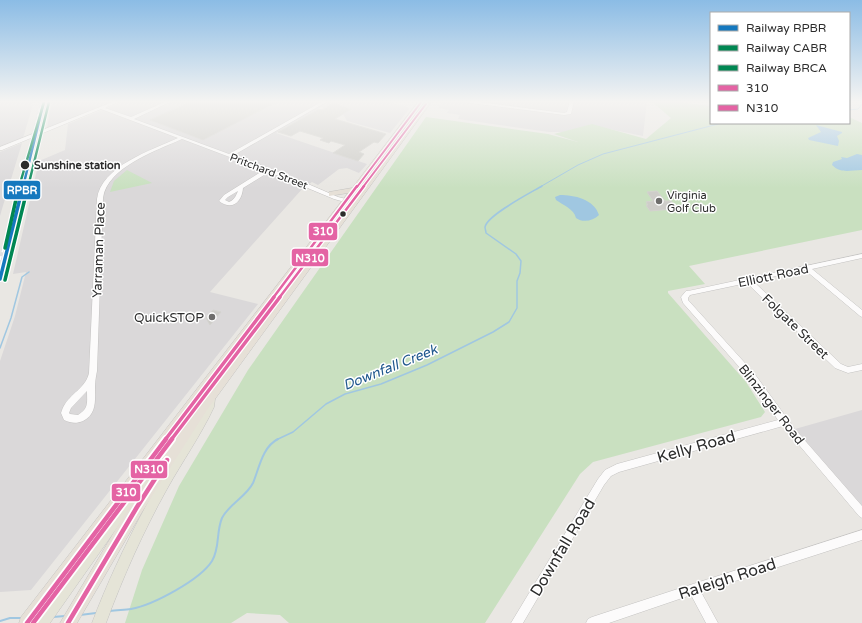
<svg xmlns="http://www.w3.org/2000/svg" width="862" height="623" viewBox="0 0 862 623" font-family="'Varela Round',sans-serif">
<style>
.industrial{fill:#dad8d9}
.green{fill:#c9e0c0}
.water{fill:#a0c7e1}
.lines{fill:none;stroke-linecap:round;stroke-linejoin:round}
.stream-far2{stroke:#a0c7e1;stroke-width:1}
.stream-far1{stroke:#a0c7e1;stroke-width:1.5}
.stream{stroke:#a0c7e1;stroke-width:2}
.building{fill:#cecdc9;stroke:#d4d3cf}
.minor-casing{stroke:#c4c3c2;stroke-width:1}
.major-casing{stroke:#c5c4c2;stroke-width:1}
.highway-casing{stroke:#c5c4c2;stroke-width:1}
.minor{fill:#fcfbfb;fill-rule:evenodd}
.major{fill:#e5e4d7;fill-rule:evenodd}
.highway{fill:#e6e0d7;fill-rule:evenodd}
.rail-far1-casing{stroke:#dedee0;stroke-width:2}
.rail-casing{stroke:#dedee0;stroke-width:3}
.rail-far1{stroke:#fff;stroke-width:1;stroke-dasharray:3;stroke-linecap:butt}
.rail{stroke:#fff;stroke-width:1.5;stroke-dasharray:4;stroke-linecap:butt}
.bus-1-far3-casing{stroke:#fff;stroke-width:4}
.bus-1-far2-casing{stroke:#fff;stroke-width:5}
.bus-1-far1-casing{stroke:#fff;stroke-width:6}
.bus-1-casing{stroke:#fff;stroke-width:8}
.bus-2-far3-casing{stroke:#fff;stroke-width:4}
.bus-2-far2-casing{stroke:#fff;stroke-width:5}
.bus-2-far1-casing{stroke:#fff;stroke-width:6}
.bus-2-casing{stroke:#fff;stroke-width:8}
.bus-1-far3{stroke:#e463a4;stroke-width:2}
.bus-1-far2{stroke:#e463a4;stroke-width:2.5}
.bus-1-far1{stroke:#e463a4;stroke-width:3.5}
.bus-1{stroke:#e463a4;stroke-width:4.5}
.bus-2-far3{stroke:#e463a4;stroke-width:2}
.bus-2-far2{stroke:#e463a4;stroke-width:2.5}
.bus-2-far1{stroke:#e463a4;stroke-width:3.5}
.bus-2{stroke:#e463a4;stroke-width:4.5}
.rail-1-far1-casing{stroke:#fff;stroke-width:4.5}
.rail-1-casing{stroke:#fff;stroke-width:6}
.rail-2-far1-casing{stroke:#fff;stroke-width:4.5}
.rail-2-casing{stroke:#fff;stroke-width:6}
.rail-3-far1-casing{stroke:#fff;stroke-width:4.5}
.rail-3-casing{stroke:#fff;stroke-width:6}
.rail-1-far1{stroke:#1578be;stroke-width:2.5}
.rail-1{stroke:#1578be;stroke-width:3.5}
.rail-2-far1{stroke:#008752;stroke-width:2.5}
.rail-2{stroke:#008752;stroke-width:3.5}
.rail-3-far1{stroke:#008752;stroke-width:2.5}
.rail-3{stroke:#008752;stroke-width:3.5}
.stop-dot{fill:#2c2c2c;stroke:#fff;stroke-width:1.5}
.poi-dot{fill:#6e6d6c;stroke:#fff;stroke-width:1.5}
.labels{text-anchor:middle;stroke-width:3;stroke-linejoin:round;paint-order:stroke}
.far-stop-label{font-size:11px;font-weight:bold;fill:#2c2c2c;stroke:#fff;text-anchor:start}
.far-street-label{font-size:11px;fill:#2c2c2c;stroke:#fff}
.far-poi-label{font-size:11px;fill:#2c2c2c;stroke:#fff;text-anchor:start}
.street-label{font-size:13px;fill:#2c2c2c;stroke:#fff}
.poi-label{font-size:13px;fill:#2c2c2c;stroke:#fff;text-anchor:end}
.water-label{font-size:14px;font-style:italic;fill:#1f578d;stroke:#fff}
.near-street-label{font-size:16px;fill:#2c2c2c;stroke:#fff}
.line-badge{stroke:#fff;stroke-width:1.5}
.badge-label{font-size:11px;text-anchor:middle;font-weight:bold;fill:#fff}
</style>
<rect width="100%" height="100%" fill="#e9e7e3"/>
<g class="industrial">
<polygon points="0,101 34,101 23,138 0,147"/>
<polygon points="52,101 113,101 47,128"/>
<polygon points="124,101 385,101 410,108 390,133 347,121 343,114 321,107 276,133 367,164 359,173 347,168 339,169 318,185 312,182 303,188 210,292 258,304 31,590 0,592 0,361 15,316 26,272 13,274 39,161 65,150 68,124"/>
<polygon points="447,101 647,101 643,136 604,128 573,132 549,132 458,119 460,115 447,113 449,110 439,108 442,102"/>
<polygon points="22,143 2,209 0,216 0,152"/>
<polygon points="862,410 862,506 795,429"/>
</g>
<g class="green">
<polygon points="651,101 666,101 711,106 711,123 849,123 849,117 862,123 862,230 689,266 705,284 668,291 668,293 746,382 765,412 761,417 593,462 580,474 485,623 289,623 280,615 247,613 231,623 125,623 142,570 179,486 248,370 426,117 548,134 578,142 554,134 592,124 646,139 671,118"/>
<polygon points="127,170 152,183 110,192 114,181"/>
</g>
<g class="water">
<polygon points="816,125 842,132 842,133 837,136 839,141 838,146 809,140 808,138 821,132"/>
<path d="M857,154L862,155V170C850,170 841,174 832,165L833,162L842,159L841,157L847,158Z"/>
<path d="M560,195C574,195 594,199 599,215C593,221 583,223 576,218C574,209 563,205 556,200L555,197Z"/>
</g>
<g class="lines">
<g class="stream-far2">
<polyline points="849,110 858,109 862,104"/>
<polyline points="540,187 578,165 603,154 722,123"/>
</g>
<g class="stream-far1">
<polyline points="0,348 11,318 22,277 29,272"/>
<path d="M276,440L293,432L326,404L345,394L381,384L427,365L493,332L509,322L517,308V281L520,273L521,261L516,254L486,233C486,231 485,229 485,227C487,215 532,192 542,186"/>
</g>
<g class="stream">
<path d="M110,611C117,610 125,610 131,609C153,605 200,580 212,561C220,548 216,532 222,518C229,504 246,497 253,483C259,469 262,447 278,439"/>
<polyline points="80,615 96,613"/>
<polyline points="53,617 65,616"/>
<polyline points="0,621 10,618 23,618"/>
</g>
</g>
<g class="building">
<polygon points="192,101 279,101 203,140 150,120"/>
<polygon points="333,103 351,109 335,119 386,134 378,143 374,142 359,152 364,154 358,161 333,153 345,145 331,141 329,143 320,140 323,138 300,131 291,136 278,132 319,109 322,110"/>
<polygon points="657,191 665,201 671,201 676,207 672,208 673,209 650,211 646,205 648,205 646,202 653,201 647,192"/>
<polygon points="213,310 221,312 210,325 206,318"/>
</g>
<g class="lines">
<g class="minor-casing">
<g id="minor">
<path d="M115,101H120L105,108L131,117L167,101H172L134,119L229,154L323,101H328L234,155L292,177L338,197L354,201L355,202L352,204L334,199L269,172L243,188C242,202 232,211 219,201L224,195L264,170L182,139C158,150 107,167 103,198L97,371C96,376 95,381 95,387C95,400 97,414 83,421C76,424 71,423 64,420L61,413C62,410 63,407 65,404C73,392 86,387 89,373L97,199C101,166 152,150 178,138L101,109L2,150H0V147ZM238,191C236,196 234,200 229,202L225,200L228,197ZM87,391C87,403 89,408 78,415L70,414L69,413L71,408Z"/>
<polygon points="461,101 472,101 564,113 567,112 570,101 574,101 571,114 564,115 463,102"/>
<polygon points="862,254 862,258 812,269 862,310 862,317 860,316 805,270 753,281 841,364 848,367 862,364 862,370 848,373 835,368 747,283 690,295 688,298 688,300 754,373 794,428 862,506 862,518 859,516 783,426 619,472 611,476 604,485 523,623 511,623 598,479 605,470 617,464 778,420 748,377 683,303 681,297 686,291 688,291"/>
<polygon points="862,530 862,540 701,592 718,623 706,623 691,595 609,623 586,623 588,619 592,617 693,584"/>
</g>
</g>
<g class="major-casing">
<g id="major">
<path d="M210,394L214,396L215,399L214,407C201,435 182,462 167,489C143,532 123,577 106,623H92C121,546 161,476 204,406L206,396Z"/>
<polygon points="160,452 164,453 166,457 164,461 50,623 34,623 36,618 156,453"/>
</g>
</g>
<g class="highway-casing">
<polygon id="highway" points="419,101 425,101 354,196 426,101 432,101 207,410 142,512 77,623 60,623 132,502 180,431 37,623 19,623 21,617 348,193 329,196 329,192 352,188"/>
</g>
<use href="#minor" class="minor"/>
<use href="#major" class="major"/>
<use href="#highway" class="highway"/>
<g class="rail-far1-casing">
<polyline id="rail-far1" points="20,187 41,101"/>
</g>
<g class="rail-casing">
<polyline id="rail" points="0,260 20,186"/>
</g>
<use href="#rail-far1" class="rail-far1"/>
<use href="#rail" class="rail"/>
<g class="bus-1-far3-casing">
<polyline id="bus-1-far3" points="357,187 422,101"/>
</g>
<g class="bus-1-far2-casing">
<polyline id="bus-1-far2" points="273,298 357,186"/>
</g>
<g class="bus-1-far1-casing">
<polyline id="bus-1-far1" points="165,440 274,297"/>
</g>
<g class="bus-1-casing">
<g id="bus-1">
<polyline points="27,623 166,439"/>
<polyline points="68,623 137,507 167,460"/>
</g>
</g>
<g class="bus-2-far3-casing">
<polyline id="bus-2-far3" points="363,187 426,104"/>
</g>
<g class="bus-2-far2-casing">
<polyline id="bus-2-far2" points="279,298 364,186"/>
</g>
<g class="bus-2-far1-casing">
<polyline id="bus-2-far1" points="171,440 280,297"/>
</g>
<g class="bus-2-casing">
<polyline id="bus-2" points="33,623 172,439"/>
</g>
<use href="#bus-1-far3" class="bus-1-far3"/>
<use href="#bus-1-far2" class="bus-1-far2"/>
<use href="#bus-1-far1" class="bus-1-far1"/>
<use href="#bus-1" class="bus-1"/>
<use href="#bus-2-far3" class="bus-2-far3"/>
<use href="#bus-2-far2" class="bus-2-far2"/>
<use href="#bus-2-far1" class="bus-2-far1"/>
<use href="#bus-2" class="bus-2"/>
<g class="rail-1-far1-casing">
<polyline id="rail-1-far1" points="23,187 44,101"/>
</g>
<g class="rail-1-casing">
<polyline id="rail-1" points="0,279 23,186"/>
</g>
<g class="rail-2-far1-casing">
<polyline id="rail-2-far1" points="28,187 49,102"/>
</g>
<g class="rail-2-casing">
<polyline id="rail-2" points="5,280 28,186"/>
</g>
<g class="rail-3-far1-casing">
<polyline id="rail-3-far1" points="19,187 44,102"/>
</g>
<g class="rail-3-casing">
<polyline id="rail-3" points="5,248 19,186"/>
</g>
<use href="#rail-1-far1" class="rail-1-far1"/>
<use href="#rail-1" class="rail-1"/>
<use href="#rail-2-far1" class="rail-2-far1"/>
<use href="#rail-2" class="rail-2"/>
<use href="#rail-3-far1" class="rail-3-far1"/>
<use href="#rail-3" class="rail-3"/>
</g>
<linearGradient id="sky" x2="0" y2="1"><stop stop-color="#8bbce5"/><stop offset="0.54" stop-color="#f5f4f2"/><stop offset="1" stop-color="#f5f4f2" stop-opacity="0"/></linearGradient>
<rect width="862" height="188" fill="url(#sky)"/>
<g class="stop-dot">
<circle cx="25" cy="165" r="5"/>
<circle cx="343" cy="214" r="3.5"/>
</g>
<g class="poi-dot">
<circle cx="659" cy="201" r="4"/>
<circle cx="212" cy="317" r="4"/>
</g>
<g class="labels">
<g class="far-stop-label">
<text x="34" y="169">Sunshine station</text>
</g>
<g class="far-street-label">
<text transform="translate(269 171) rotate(21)" y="4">Pritchard Street</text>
</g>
<g class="far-poi-label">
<text x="667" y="199">Virginia<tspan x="667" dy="13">Golf Club</tspan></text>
</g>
<g class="street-label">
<text transform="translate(98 250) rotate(-88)" y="5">Yarraman Place</text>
<text transform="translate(773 275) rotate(-12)" y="5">Elliott Road</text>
<text transform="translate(796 326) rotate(44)" y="5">Folgate Street</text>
<text transform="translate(772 404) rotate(52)" y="5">Blinzinger Road</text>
</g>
<g class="poi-label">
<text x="204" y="322">QuickSTOP</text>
</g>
<g class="water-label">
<text transform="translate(390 367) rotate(-22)" y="5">Downfall Creek</text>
</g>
<g class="near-street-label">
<text transform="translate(696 446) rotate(-16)" y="6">Kelly Road</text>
<text transform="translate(562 547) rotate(-59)" y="6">Downfall Road</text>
<text transform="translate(727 578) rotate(-18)" y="6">Raleigh Road</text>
</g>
</g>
<g class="line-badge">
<rect x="3" y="180" width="38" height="20" rx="4" fill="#1578be"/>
<rect x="308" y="222" width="30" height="19" rx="4" fill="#e463a4"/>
<rect x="291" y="248" width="38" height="19" rx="4" fill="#e463a4"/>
<rect x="130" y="460" width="38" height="19" rx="4" fill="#e463a4"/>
<rect x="111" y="483" width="30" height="19" rx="4" fill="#e463a4"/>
</g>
<g class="badge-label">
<text x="22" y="194">RPBR</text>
<text x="323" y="235">310</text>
<text x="310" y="262">N310</text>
<text x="149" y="473">N310</text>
<text x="126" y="496">310</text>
</g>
<rect x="710" y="12" width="140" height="112" fill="#ffffff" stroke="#ababab"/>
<rect x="718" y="25" width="20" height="6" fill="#1578be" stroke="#ababab"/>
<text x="746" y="32" font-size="12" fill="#2c2c2c">Railway RPBR</text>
<rect x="718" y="45" width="20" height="6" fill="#008752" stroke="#ababab"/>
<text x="746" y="52" font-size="12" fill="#2c2c2c">Railway CABR</text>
<rect x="718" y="65" width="20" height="6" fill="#008752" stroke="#ababab"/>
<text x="746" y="72" font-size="12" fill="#2c2c2c">Railway BRCA</text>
<rect x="718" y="85" width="20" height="6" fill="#e463a4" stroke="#ababab"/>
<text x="746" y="92" font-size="12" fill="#2c2c2c">310</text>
<rect x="718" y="105" width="20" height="6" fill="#e463a4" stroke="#ababab"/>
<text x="746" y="112" font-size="12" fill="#2c2c2c">N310</text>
</svg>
